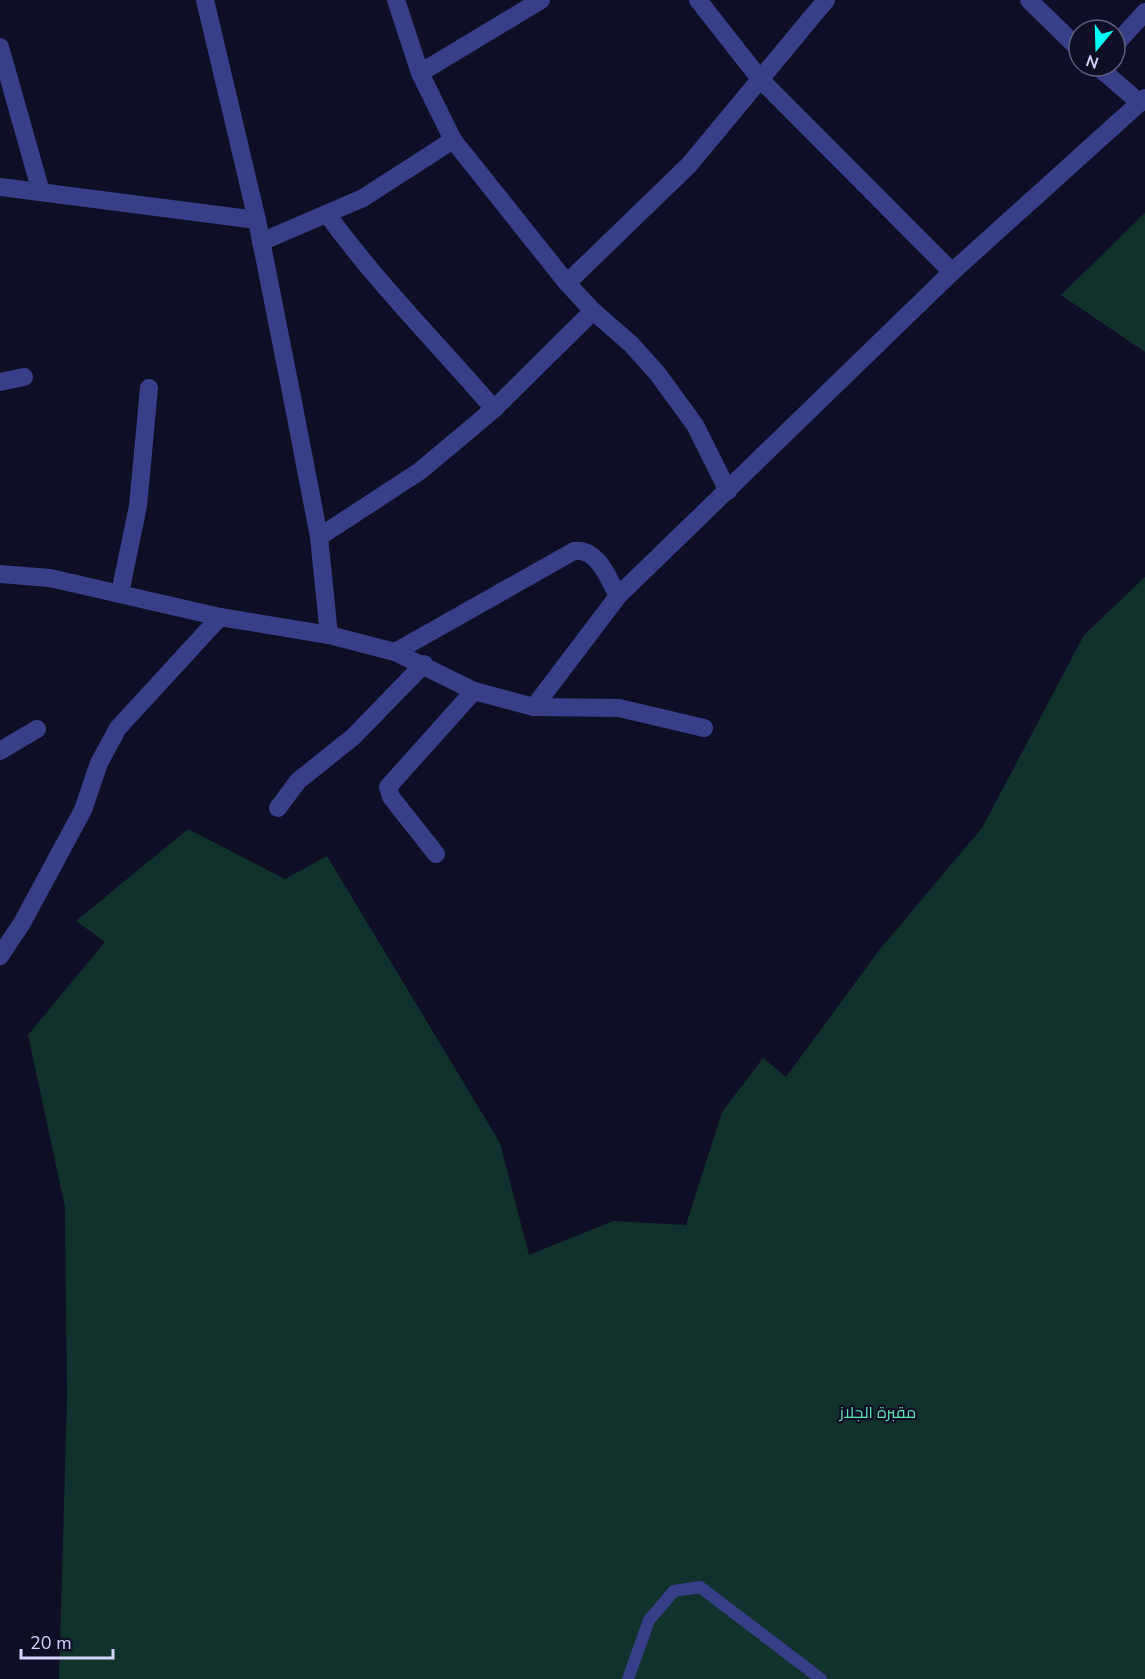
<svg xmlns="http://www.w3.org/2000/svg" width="1145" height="1679" viewBox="0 0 1145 1679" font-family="'Nunito Sans',Cairo,sans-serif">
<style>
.green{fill:#11312c}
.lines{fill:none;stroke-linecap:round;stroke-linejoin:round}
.lane{stroke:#383f88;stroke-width:12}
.street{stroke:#383f88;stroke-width:18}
.labels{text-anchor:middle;stroke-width:4.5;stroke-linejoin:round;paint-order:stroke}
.park-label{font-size:16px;fill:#5be4b0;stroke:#0f0e27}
</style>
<rect width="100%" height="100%" fill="#0f0e27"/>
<g class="green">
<polygon points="1145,213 1145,352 1061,295"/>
<polygon points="1145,577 1145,1679 59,1679 67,1398 65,1207 28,1035 105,942 76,921 188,829 285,879 327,856 500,1143 529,1255 613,1221 686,1225 722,1112 763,1058 786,1077 880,949 982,828 1084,635"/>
</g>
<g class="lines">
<polyline class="lane" points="628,1679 649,1620 674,1591 700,1587 821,1679"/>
<g class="street">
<polyline points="205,0 257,220 293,402 319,537 329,635"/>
<polyline points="396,0 420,73 453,140 567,283 593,311 631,344 657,373 695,425 728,491"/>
<polyline points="698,0 760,79 952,272"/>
<polyline points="1029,0 1079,49"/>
<polyline points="1115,45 1145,12"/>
<polyline points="0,47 41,192"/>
<polyline points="1097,66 1140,103"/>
<polyline points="420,73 541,0"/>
<polyline points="0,187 257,220"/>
<path d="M327,214C377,283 438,344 494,409"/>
<polyline points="261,242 363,198 453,140"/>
<polyline points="567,283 689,165 826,0"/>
<polyline points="0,382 24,377"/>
<polyline points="319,537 420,471 494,409 593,311"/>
<polyline points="0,574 50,578 220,617 329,635 395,652 474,691 534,707 619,708 704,728"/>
<polyline points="120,593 138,506 149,388"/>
<path d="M395,652L574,551C598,548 608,578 618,596"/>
<polyline points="534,707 618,596 952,272 1145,98"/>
<polyline points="0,751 37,729"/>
<polyline points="278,808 298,781 353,737 424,664"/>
<polyline points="436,854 391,797 388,787 474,691"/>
<polyline points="0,956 22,923 83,810 99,763 118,728 220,617"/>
</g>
</g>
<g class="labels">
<g class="park-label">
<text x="878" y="1418">مقبرة الجلاز</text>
</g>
</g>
<g transform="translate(1097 48) rotate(199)"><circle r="28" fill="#0f0e27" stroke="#5e5e7d" stroke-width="1.5"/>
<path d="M0-4.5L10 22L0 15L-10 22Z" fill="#00fff6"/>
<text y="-9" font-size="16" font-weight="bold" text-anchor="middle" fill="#d4d5ff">N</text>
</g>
<path d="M21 1649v9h92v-9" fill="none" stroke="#d4d5ff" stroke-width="3"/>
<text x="30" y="1649" font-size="18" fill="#d4d5ff" stroke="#0f0e27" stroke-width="4.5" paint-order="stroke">20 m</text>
</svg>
